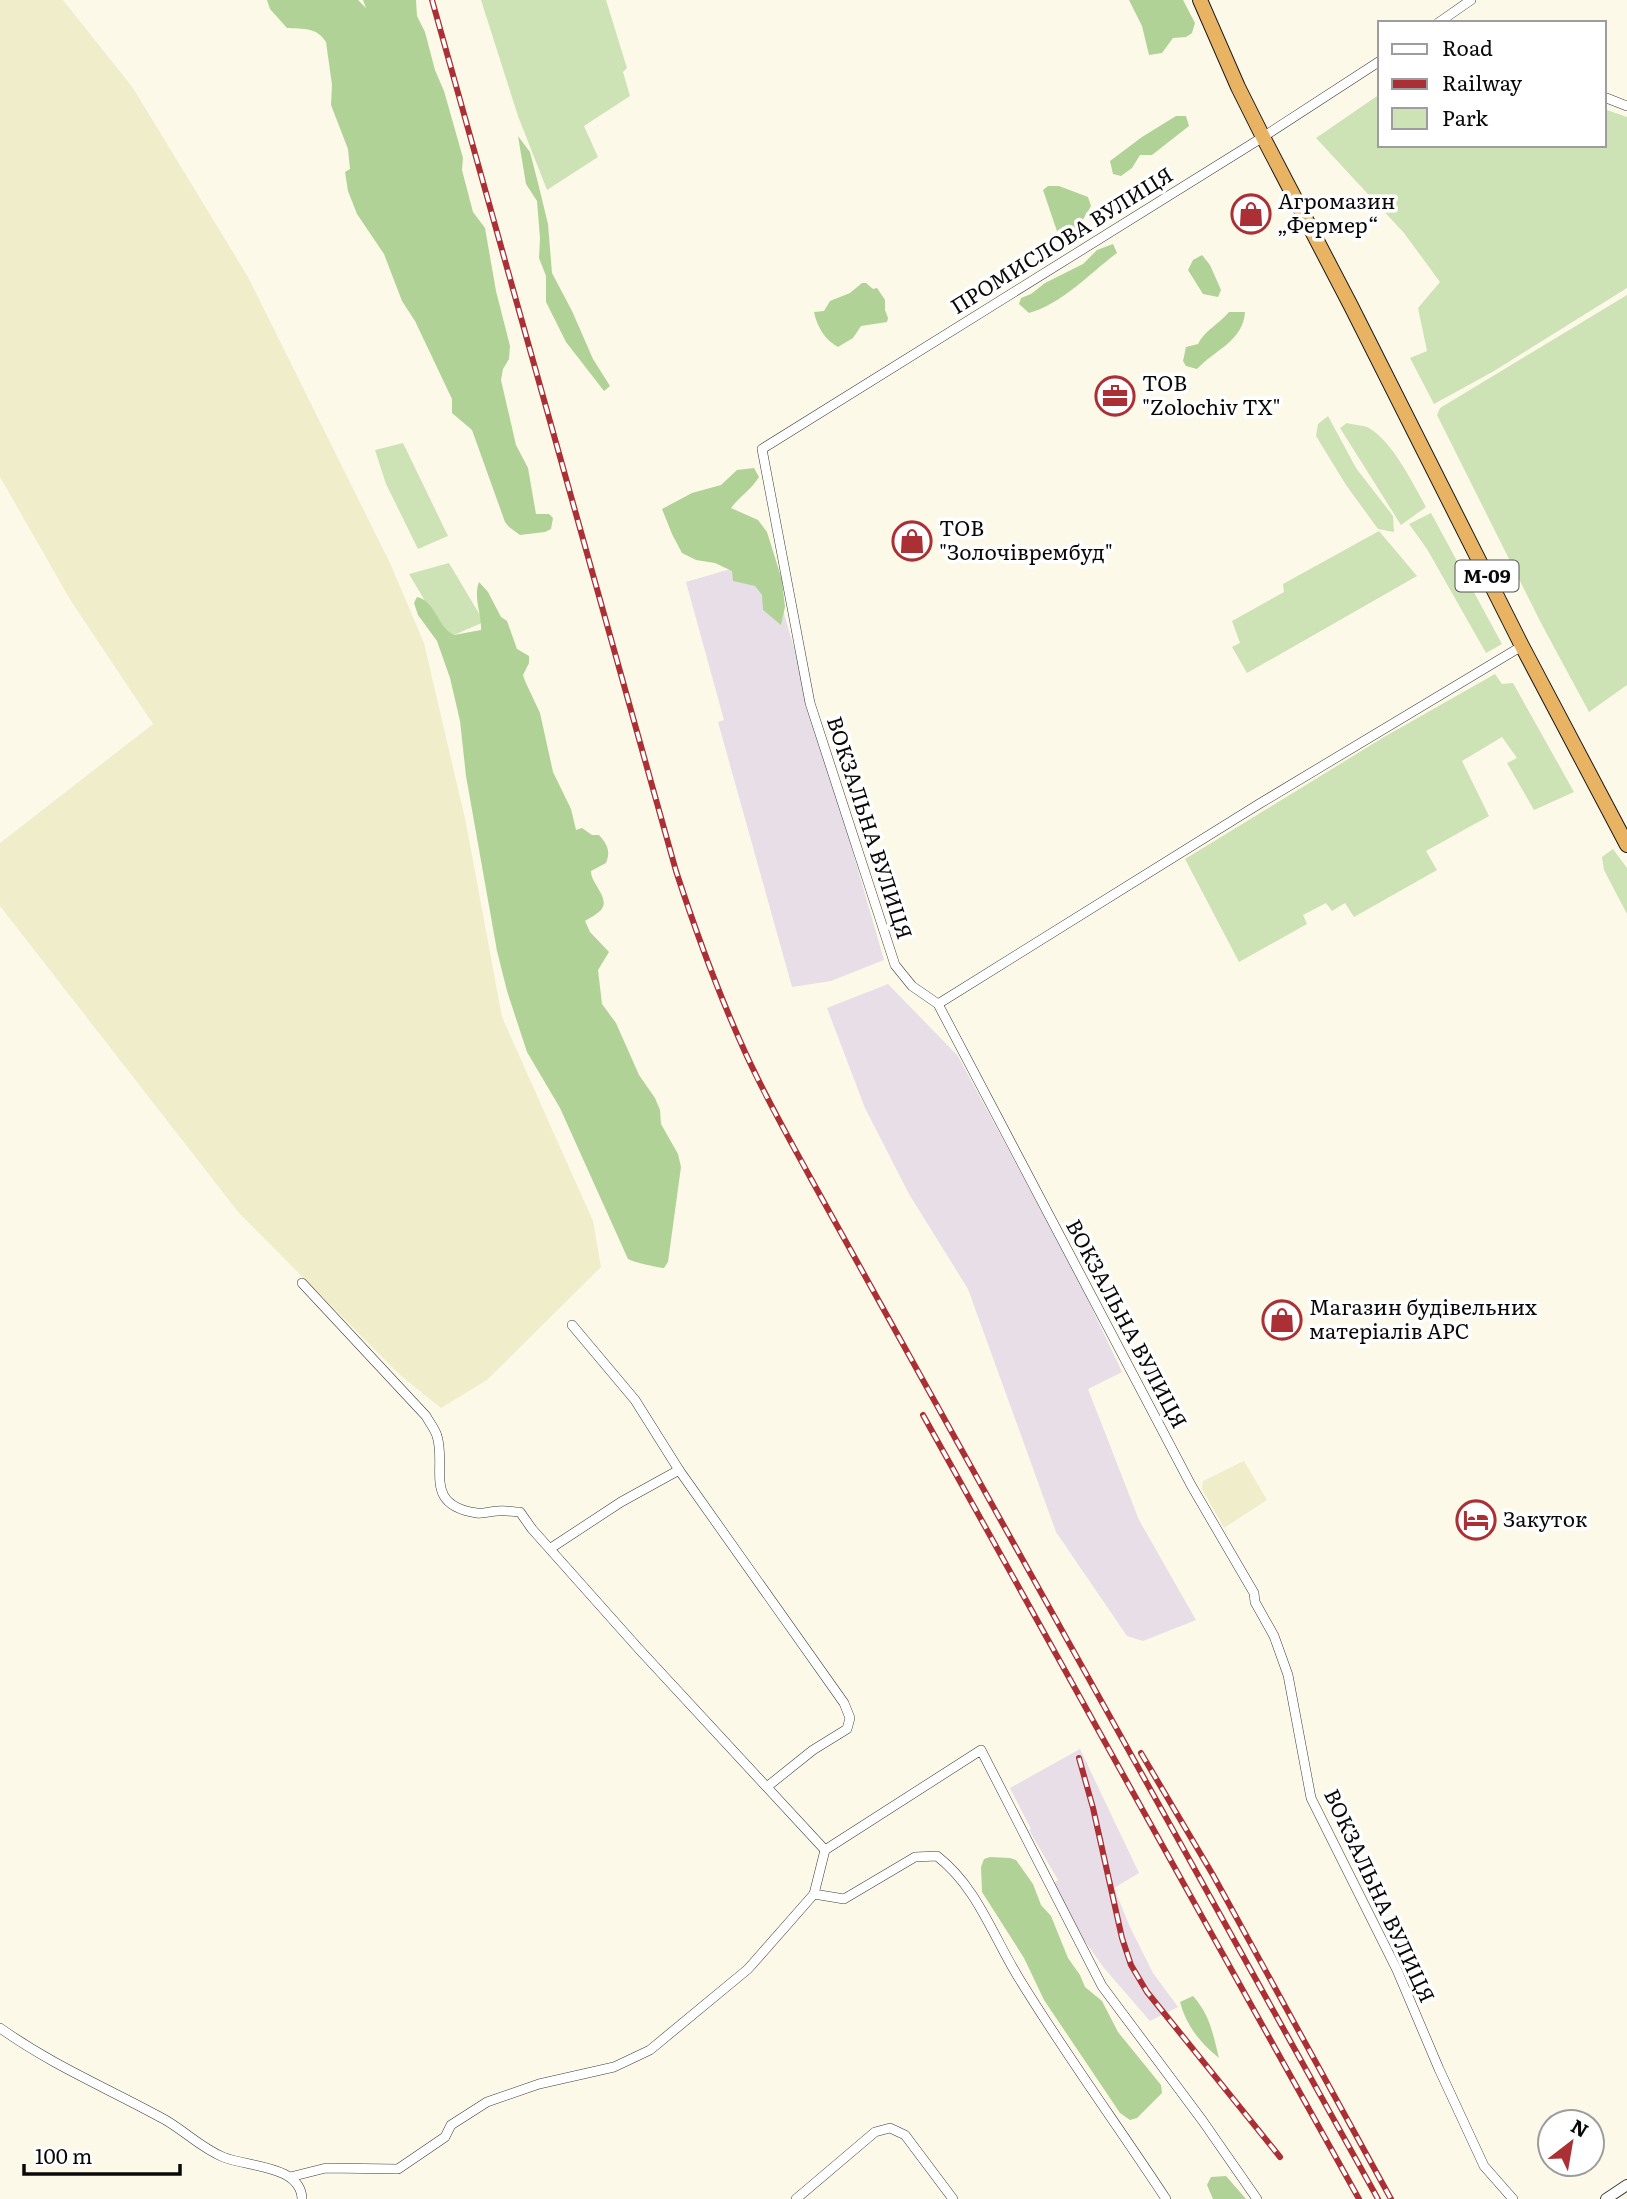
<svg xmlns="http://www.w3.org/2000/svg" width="1627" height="2199" viewBox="0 0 1627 2199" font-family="Literata,serif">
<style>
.industrial{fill:#e7dee8}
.farmland{fill:#f0edcb}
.green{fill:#cde3b6}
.forest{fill:#b1d297}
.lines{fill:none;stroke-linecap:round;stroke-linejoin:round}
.minor-casing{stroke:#3c3c3c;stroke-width:10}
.tertiary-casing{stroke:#3c3c3c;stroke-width:12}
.trunk-casing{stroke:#1a1a1a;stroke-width:16}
.minor{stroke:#fff;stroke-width:9}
.tertiary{stroke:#fff;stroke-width:10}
.trunk{stroke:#e8b464;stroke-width:14}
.rail-casing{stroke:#ab3035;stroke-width:6}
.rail{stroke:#fff;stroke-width:3.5;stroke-dasharray:10;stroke-linecap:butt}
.labels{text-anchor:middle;stroke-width:7;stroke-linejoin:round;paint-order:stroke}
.shield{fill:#fff;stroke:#535353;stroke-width:2}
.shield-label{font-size:19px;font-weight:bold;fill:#090909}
.poi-label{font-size:21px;fill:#090909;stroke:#fff;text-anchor:start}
.street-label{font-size:21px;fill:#090909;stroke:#fff}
</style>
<rect width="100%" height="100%" fill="#fdf9e8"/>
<g class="industrial">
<polygon points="768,558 884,960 831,981 792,987 718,722 724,720 686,582"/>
<polygon points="888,984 958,1056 1077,1277 1122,1372 1088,1389 1139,1520 1196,1620 1143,1641 1127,1636 1056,1532 968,1289 909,1194 865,1108 827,1008"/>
<polygon points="1080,1749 1139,1873 1114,1888 1130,1927 1153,1973 1178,2007 1150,2021 1104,1968 1082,1937 1054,1883 1058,1880 1029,1830 1031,1829 1010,1788"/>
</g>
<g class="farmland">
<polygon points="0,0 63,0 133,88 248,277 390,563 424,643 466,823 502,1017 593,1221 601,1267 487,1380 441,1408 400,1375 239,1213 0,906 0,843 153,724 71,601 0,477"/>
<polygon points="1244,1461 1267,1500 1224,1528 1202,1489 1203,1481"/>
</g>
<g class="green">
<polygon points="481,0 606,0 627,68 623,72 630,96 584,126 598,157 547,190 518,116"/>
<polygon points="1380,94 1380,145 1604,145 1604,109 1627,117 1627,288 1494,371 1434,404 1410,358 1427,351 1418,308 1440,282 1404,233 1316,138"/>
<polygon points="1627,295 1627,685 1589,712 1541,623 1437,415 1440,408"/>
<polygon points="1328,416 1356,468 1393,516 1394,532 1378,529 1346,485 1316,436 1318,424"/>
<path d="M1347,423C1354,425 1364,425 1369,428C1393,442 1413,484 1426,507L1401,525L1340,428Z"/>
<polygon points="403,443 448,536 418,549 386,484 375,450"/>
<polygon points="1431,513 1502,644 1486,653 1427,549 1409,524"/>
<polygon points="1379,531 1417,576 1247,673 1232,647 1240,643 1232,621 1284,592 1283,584"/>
<polygon points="449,563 484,622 447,638 409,574"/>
<polygon points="1495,674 1502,684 1513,683 1574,792 1534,810 1507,763 1517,758 1502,737 1462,761 1489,816 1426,851 1437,870 1354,917 1345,903 1332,911 1326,903 1303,915 1307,924 1239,962 1185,859 1384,737"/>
<polygon points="1613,849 1627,868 1627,914 1604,870 1602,857"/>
</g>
<g class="forest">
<path d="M267,0H358L366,8L363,0H416L417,16L425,32L435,70L444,91L463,158L462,170L473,212L485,228L496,291L510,346L509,359L503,369L501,380L516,445L528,468L536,514H549L553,518L551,529L545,532L520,535L509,527L505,522L472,430L452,413V399L415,321L402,301L384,254L357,214L348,191L345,172L350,169L348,149L331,105L332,85L326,42C317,27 303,29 287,28L270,9Z"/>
<polygon points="1129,0 1183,0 1195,23 1192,33 1186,37 1173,38 1162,53 1149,55 1142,26"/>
<polygon points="1176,116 1186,116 1189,126 1152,155 1140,155 1132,168 1121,176 1113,174 1110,161 1142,137"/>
<polygon points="518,136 530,152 538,183 548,224 552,273 572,311 593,359 610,386 604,391 566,342 546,302 546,276 539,258 540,238 537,201 526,184"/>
<path d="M1048,186H1059L1088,197L1091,206C1088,212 1084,217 1081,223C1075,234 1076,242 1061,243L1043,190Z"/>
<path d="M1113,244L1117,253C1090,273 1062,304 1029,313L1019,304L1021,298L1031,294L1045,283L1083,264L1097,250Z"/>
<polygon points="1202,255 1210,265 1221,290 1218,297 1203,294 1188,270 1193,260"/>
<path d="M862,283H866L873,289L877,288L885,300V310L888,318L887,322L861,326L853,338L838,347C825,340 817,327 814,312L824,311L830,301L850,293Z"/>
<path d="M1229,312H1245C1243,341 1216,349 1197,369L1186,366L1183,361L1186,347L1198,344C1204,331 1219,324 1229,312Z"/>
<path d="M754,468L759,477C751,490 740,496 731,508L758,520L767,532L782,580L785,607L781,625L763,610L762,595L755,586L733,581L732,571L715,563L696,560L682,553L672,534L662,509L692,493L721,485L737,470Z"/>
<path d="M479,582L488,592L501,617L507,621L517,649L529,656V663L523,675L525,681L540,713L553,772L571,809L576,830L582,828L592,835H599C607,844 611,851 606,863L591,871C590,883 611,898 601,910C597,914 590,918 585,921L590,932L609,952L598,970L602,1004L616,1023L639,1075L655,1098L660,1110L661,1124L678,1154L681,1167L668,1262L664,1268C660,1268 633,1262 628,1259L560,1108L527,1052L507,991L497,951L466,776L460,721L450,678L437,641L418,615L414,603L417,597C436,601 437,627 454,635L481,630C482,615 473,597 479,582Z"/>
<polygon points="990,1857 1010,1858 1016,1860 1033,1884 1041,1905 1051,1916 1068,1958 1080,1975 1085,1987 1102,2001 1118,2032 1161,2085 1162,2093 1137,2118 1130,2120 1120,2113 1044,2000 1024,1958 982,1892 981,1867 984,1859"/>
<path d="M1193,1996C1210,2015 1213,2034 1219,2058C1200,2043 1186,2025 1180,2002Z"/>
<polygon points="1226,2176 1246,2199 1213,2199 1207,2185 1211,2177"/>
</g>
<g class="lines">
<g class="minor-casing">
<g id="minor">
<polyline points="1438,23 1471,0"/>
<polyline points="1380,61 1263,137 762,449 810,703 895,965 912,986 938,1004 1191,1485 1254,1593 1255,1602 1274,1636 1288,1675 1311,1798 1397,1970 1439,2069 1484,2166 1513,2199"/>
<polyline points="1604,97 1627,106"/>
<polyline points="938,1004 1259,804 1522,646"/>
<path d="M302,1283L426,1416C429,1422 435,1429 437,1436C447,1468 422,1505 477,1513C484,1514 491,1511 498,1511C506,1510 513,1512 520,1512L532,1529L638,1648L825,1850"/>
<polyline points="572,1325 635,1400 679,1470 844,1703 850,1718 847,1729 813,1750 768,1786"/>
<polyline points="551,1548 621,1502 679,1470"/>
<path d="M0,2028C52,2065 105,2087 160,2117C182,2128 199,2147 223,2157C247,2167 301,2165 302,2199"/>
<polyline points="290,2177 326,2168 398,2169 445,2137 451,2125 487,2102 539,2084 614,2067 650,2050 748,1969 814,1894"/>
<polyline points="796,2199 875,2132 890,2128 905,2135 953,2199"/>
<path d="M1166,2199C1118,2126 1066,2055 1020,1980C993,1937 978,1888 937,1856L915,1857L844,1899L814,1894L825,1850L981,1750L1102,1986L1202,2120L1257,2199"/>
</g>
</g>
<g class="tertiary-casing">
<polyline id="tertiary" points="1606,2199 1627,2185"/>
</g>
<g class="trunk-casing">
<polyline id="trunk" points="1200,0 1238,87 1263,137 1351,306 1522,646 1627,845"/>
</g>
<use href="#minor" class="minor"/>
<use href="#tertiary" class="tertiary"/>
<use href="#trunk" class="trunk"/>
<g class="rail-casing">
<g id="rail">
<path d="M432,0L676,871C695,929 716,987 741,1043C761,1089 786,1133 810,1177L1378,2199"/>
<polyline points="923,1415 1359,2199"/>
<polyline points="1141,1753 1213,1875 1391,2199"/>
<polyline points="1079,1758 1093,1808 1122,1938 1131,1965 1147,1992 1280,2157"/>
</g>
</g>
<use href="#rail" class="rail"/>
</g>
<defs>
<g id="shop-ring" transform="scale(2.0125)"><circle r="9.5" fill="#fff" stroke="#ab3035" stroke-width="1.5"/><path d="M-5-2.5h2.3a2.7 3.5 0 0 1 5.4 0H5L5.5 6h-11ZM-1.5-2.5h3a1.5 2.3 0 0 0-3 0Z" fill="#ab3035"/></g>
<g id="office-ring" transform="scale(2.0125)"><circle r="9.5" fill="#fff" stroke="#ab3035" stroke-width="1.5"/><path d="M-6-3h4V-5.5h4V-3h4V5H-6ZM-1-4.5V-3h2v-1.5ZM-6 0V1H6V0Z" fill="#ab3035"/></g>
<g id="hotel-ring" transform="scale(2.0125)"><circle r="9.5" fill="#fff" stroke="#ab3035" stroke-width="1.5"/><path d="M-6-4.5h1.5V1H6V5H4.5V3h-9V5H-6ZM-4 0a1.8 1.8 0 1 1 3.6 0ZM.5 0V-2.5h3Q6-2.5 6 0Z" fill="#ab3035"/></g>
</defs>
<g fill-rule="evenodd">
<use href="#shop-ring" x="1251" y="214"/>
<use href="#office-ring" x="1115" y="396"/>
<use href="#shop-ring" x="912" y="541"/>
<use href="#shop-ring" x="1282" y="1320"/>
<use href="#hotel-ring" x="1476" y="1520"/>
</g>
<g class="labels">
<rect class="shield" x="1455.5" y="560.5" width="63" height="31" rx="5"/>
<g class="shield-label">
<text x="1487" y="583">М-09</text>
</g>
<g class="poi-label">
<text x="1278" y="209">Агромазин<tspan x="1278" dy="24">„Фермер“</tspan></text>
<text x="1142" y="391">ТОВ<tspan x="1142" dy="24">"Zolochiv TX"</tspan></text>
<text x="939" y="536">ТОВ<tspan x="939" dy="24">"Золочіврембуд"</tspan></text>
<text x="1309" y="1315">Магазин будівельних<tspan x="1309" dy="24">матеріалів APC</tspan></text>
<text x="1503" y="1527">Закуток</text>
</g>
<g class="street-label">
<text transform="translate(1062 241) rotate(-32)" y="7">ПРОМИСЛОВА ВУЛИЦЯ</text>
<text transform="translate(869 828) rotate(72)" y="7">ВОКЗАЛЬНА ВУЛИЦЯ</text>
<text transform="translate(1126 1324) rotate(62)" y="7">ВОКЗАЛЬНА ВУЛИЦЯ</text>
<text transform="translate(1379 1896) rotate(65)" y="7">ВОКЗАЛЬНА ВУЛИЦЯ</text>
</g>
</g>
<rect x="1378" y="21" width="228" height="126" fill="#ffffff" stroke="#9d9d9d" stroke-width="2"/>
<rect x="1392" y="44" width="35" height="10" fill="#ffffff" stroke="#9d9d9d" stroke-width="2"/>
<text x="1442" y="56" font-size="21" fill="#090909">Road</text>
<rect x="1392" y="79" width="35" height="10" fill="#ab3035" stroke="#9d9d9d" stroke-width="2"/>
<text x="1442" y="91" font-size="21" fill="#090909">Railway</text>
<rect x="1392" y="108" width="35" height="21" fill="#cde3b6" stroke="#9d9d9d" stroke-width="2"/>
<text x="1442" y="126" font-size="21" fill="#090909">Park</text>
<g transform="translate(1571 2143) rotate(31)"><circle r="33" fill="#ffffff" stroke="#9d9d9d" stroke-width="2"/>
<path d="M0-5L12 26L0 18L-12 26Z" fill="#ab3035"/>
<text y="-10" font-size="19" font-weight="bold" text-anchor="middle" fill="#090909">N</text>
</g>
<path d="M24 2164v10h156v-10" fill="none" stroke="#090909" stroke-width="3.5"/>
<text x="35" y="2164" font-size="21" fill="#090909" stroke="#ffffff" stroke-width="5" paint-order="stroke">100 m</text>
</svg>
